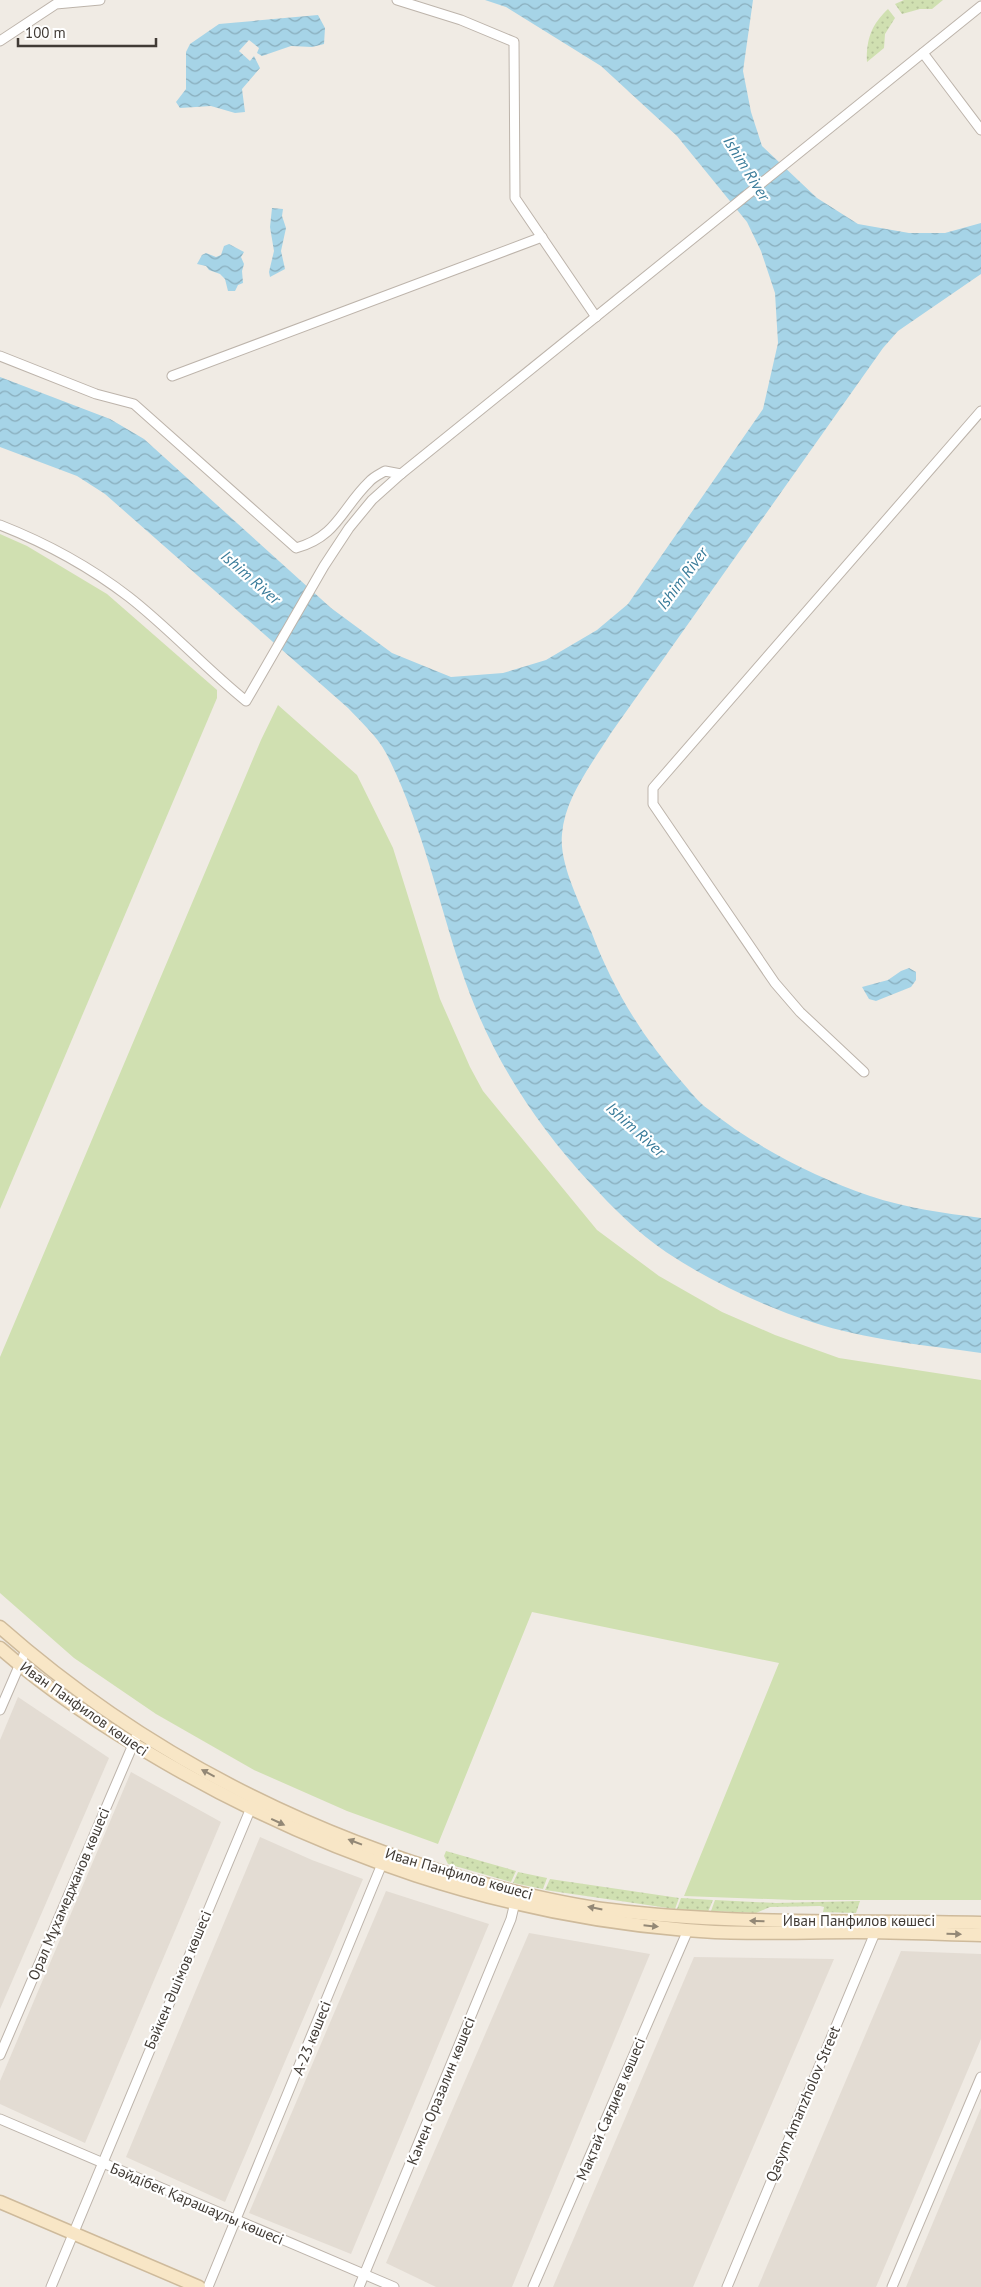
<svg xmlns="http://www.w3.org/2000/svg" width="981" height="2287" viewBox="0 0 981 2287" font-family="'PT Sans',sans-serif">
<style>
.residential{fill:#e3dcd3}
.grass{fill:url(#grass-dots)}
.park{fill:#d0e0b1}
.water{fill:url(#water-waves)}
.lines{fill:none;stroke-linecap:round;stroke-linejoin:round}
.street-casing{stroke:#bdb4ab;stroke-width:11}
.secondary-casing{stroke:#ceba9b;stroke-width:15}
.street{stroke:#fff;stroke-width:9}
.secondary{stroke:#f8e6c6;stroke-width:12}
.oneway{fill:#938876}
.labels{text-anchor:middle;stroke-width:4.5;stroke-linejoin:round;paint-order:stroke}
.street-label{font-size:15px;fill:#413b35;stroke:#fff}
.water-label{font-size:16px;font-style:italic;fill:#397b99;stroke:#fff}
</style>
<defs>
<pattern id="grass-dots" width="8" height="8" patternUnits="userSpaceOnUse" patternTransform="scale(1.25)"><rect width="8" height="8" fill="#d0e0b1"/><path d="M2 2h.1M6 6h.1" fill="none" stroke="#b4c199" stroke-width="1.8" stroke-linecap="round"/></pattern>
<pattern id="water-waves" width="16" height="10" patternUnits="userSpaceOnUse" patternTransform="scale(1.25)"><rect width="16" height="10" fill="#a6d4e7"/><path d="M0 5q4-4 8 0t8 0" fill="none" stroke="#89adbc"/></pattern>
</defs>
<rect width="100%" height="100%" fill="#f0ebe4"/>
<g class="residential">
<polygon points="18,1697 109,1758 0,2009 0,1740"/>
<polygon points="131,1772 221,1822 85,2143 0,2104 0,2081"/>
<polygon points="260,1837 312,1860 363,1879 225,2202 126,2157"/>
<polygon points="386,1891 489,1924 351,2254 249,2213"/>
<polygon points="529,1933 650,1954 512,2287 436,2287 386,2263"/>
<polygon points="901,1951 981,1954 981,2039 876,2287 758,2287"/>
<polygon points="694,1957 834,1959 693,2287 553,2287"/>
<polygon points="981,2108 981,2287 906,2287"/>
</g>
<g class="grass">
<polygon points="904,0 943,0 932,9 920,9 902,14 895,4"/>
<path d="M888,9L895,18L885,34L884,48L867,62C866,39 872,24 888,9Z"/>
<polygon points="446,1851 516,1871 511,1882 448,1864 444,1856"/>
<polygon points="518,1872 547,1878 543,1889 513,1883"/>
<polygon points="550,1879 679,1898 675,1909 545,1890"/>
<polygon points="681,1898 713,1900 708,1912 677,1909"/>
<polygon points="715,1900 776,1903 860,1901 856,1913 823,1912 824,1907 820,1906 770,1907 756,1913 711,1911"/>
</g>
<g class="park">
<polygon points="0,534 27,546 107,594 217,690 217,698 0,1209"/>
<polygon points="278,705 357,775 393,848 440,999 470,1067 483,1091 597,1230 659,1276 722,1312 775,1335 839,1358 981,1380 981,1900 794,1900 684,1896 779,1663 532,1612 438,1844 347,1811 254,1770 156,1714 74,1658 0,1593 0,1357 261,740"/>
</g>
<g class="water">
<path d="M485,0H753L743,71L751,112L762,146L817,198L858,224L909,233H945L981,223V274L898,331L883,348L611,733C592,764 565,797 562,834C559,864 580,903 591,931C612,987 642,1037 682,1082C690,1091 698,1102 708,1109C754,1146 814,1177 870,1196C906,1208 944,1213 981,1218V1353C925,1345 866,1340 812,1322C761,1305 711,1282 666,1252C638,1233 613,1208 590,1183C531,1119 487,1049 460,966C437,895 420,819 386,753C377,736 361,722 348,708L105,494L77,476L0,447V377L110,419L144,439L331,608L392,653L451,677L503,673L546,660L597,630L628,604L763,409L778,343L775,293L761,251L747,222L677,136L601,66L506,7Z"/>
<polygon points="318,15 325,28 324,44 312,47 291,46 262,56 257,53 259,48 249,40 239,51 250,61 254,56 260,68 242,89 245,112 235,113 211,106 180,108 176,102 186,89 186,52 190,44 219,24"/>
<polygon points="272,208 283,209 282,216 286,228 281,251 285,269 270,277 269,272 274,251 270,227"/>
<polygon points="229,244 244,252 241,257 244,264 242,271 243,283 238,285 235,291 228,291 225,279 220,274 209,270 206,266 197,264 202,255 206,253 216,257 221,255 224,246"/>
<polygon points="909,968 916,972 916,980 911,987 876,1001 869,999 862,987 888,980 901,971"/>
</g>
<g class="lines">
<g class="street-casing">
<g id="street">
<polyline points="397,0 461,20 514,42 515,198 596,317"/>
<polyline points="0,41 56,4 100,0"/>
<polyline points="923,53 981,130"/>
<path d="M0,356L96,394L134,404L296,548C337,537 342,508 369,482C373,477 380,474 385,471L401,474"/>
<polyline points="172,376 542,237"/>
<path d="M0,525C46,543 90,567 129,597C170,629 205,668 246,701L324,566L349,528L372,500L401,474L981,6"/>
<polyline points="864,1072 800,1012 775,983 653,804 653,788 981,411"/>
<polyline points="0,1710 26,1650"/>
<polyline points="0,2055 138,1733"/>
<polyline points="0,2119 394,2287"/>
<polyline points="51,2287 253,1803"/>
<polyline points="208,2287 384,1859"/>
<polyline points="359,2287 511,1919 516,1898"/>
<polyline points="533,2287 688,1930"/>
<polyline points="727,2287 877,1928"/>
<polyline points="892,2287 981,2077"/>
</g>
</g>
<g class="secondary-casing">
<g id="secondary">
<path d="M0,1627C136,1747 293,1829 466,1879C514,1892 562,1904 611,1910C734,1925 858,1920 981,1923"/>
<path d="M0,1648C50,1692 107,1729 164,1762C324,1855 501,1915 686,1930C742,1935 799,1932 855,1932C897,1932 939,1934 981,1935"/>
<polyline points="0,2202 199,2287"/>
</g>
</g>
<use href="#street" class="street"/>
<use href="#secondary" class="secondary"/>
</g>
<defs><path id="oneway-solid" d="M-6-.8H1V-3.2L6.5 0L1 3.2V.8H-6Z" transform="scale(1.25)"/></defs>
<g class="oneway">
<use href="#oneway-solid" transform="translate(208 1773) rotate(-152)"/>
<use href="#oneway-solid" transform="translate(278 1822) rotate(25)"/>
<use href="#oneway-solid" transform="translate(355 1842) rotate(-159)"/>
<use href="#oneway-solid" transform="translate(595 1908) rotate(-169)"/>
<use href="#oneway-solid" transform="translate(757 1921) rotate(-178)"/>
<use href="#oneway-solid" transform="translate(651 1926) rotate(6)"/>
<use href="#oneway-solid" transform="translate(954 1934) rotate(1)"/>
</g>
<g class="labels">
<g class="street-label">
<text transform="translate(84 1709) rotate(35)" y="5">Иван Панфилов көшесі</text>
<text transform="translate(459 1874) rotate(16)" y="5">Иван Панфилов көшесі</text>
<text transform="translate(69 1894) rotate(-67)" y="5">Орал Мұхамеджанов көшесі</text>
<text x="859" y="1926">Иван Панфилов көшесі</text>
<text transform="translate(178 1980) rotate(-67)" y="5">Бәйкен Әшімов көшесі</text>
<text transform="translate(312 2038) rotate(-68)" y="5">А-23 көшесі</text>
<text transform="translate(441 2091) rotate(-68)" y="5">Камен Оразалин көшесі</text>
<text transform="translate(803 2104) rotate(-67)" y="5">Qasym Amanzholov Street</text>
<text transform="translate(611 2109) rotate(-67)" y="5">Мақтай Сағдиев көшесі</text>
<text transform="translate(197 2204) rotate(23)" y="5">Бәйдібек Қарашаұлы көшесі</text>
</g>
<g class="water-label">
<text transform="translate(747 168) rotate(58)" y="6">Ishim River</text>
<text transform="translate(251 577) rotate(41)" y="6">Ishim River</text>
<text transform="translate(682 578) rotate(-53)" y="6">Ishim River</text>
<text transform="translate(636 1129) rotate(42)" y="6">Ishim River</text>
</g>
</g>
<path d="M18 38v8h138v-8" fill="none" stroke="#413b35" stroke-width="2.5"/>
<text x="25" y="38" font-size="15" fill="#413b35" stroke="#ffffff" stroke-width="4" paint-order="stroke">100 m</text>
</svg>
